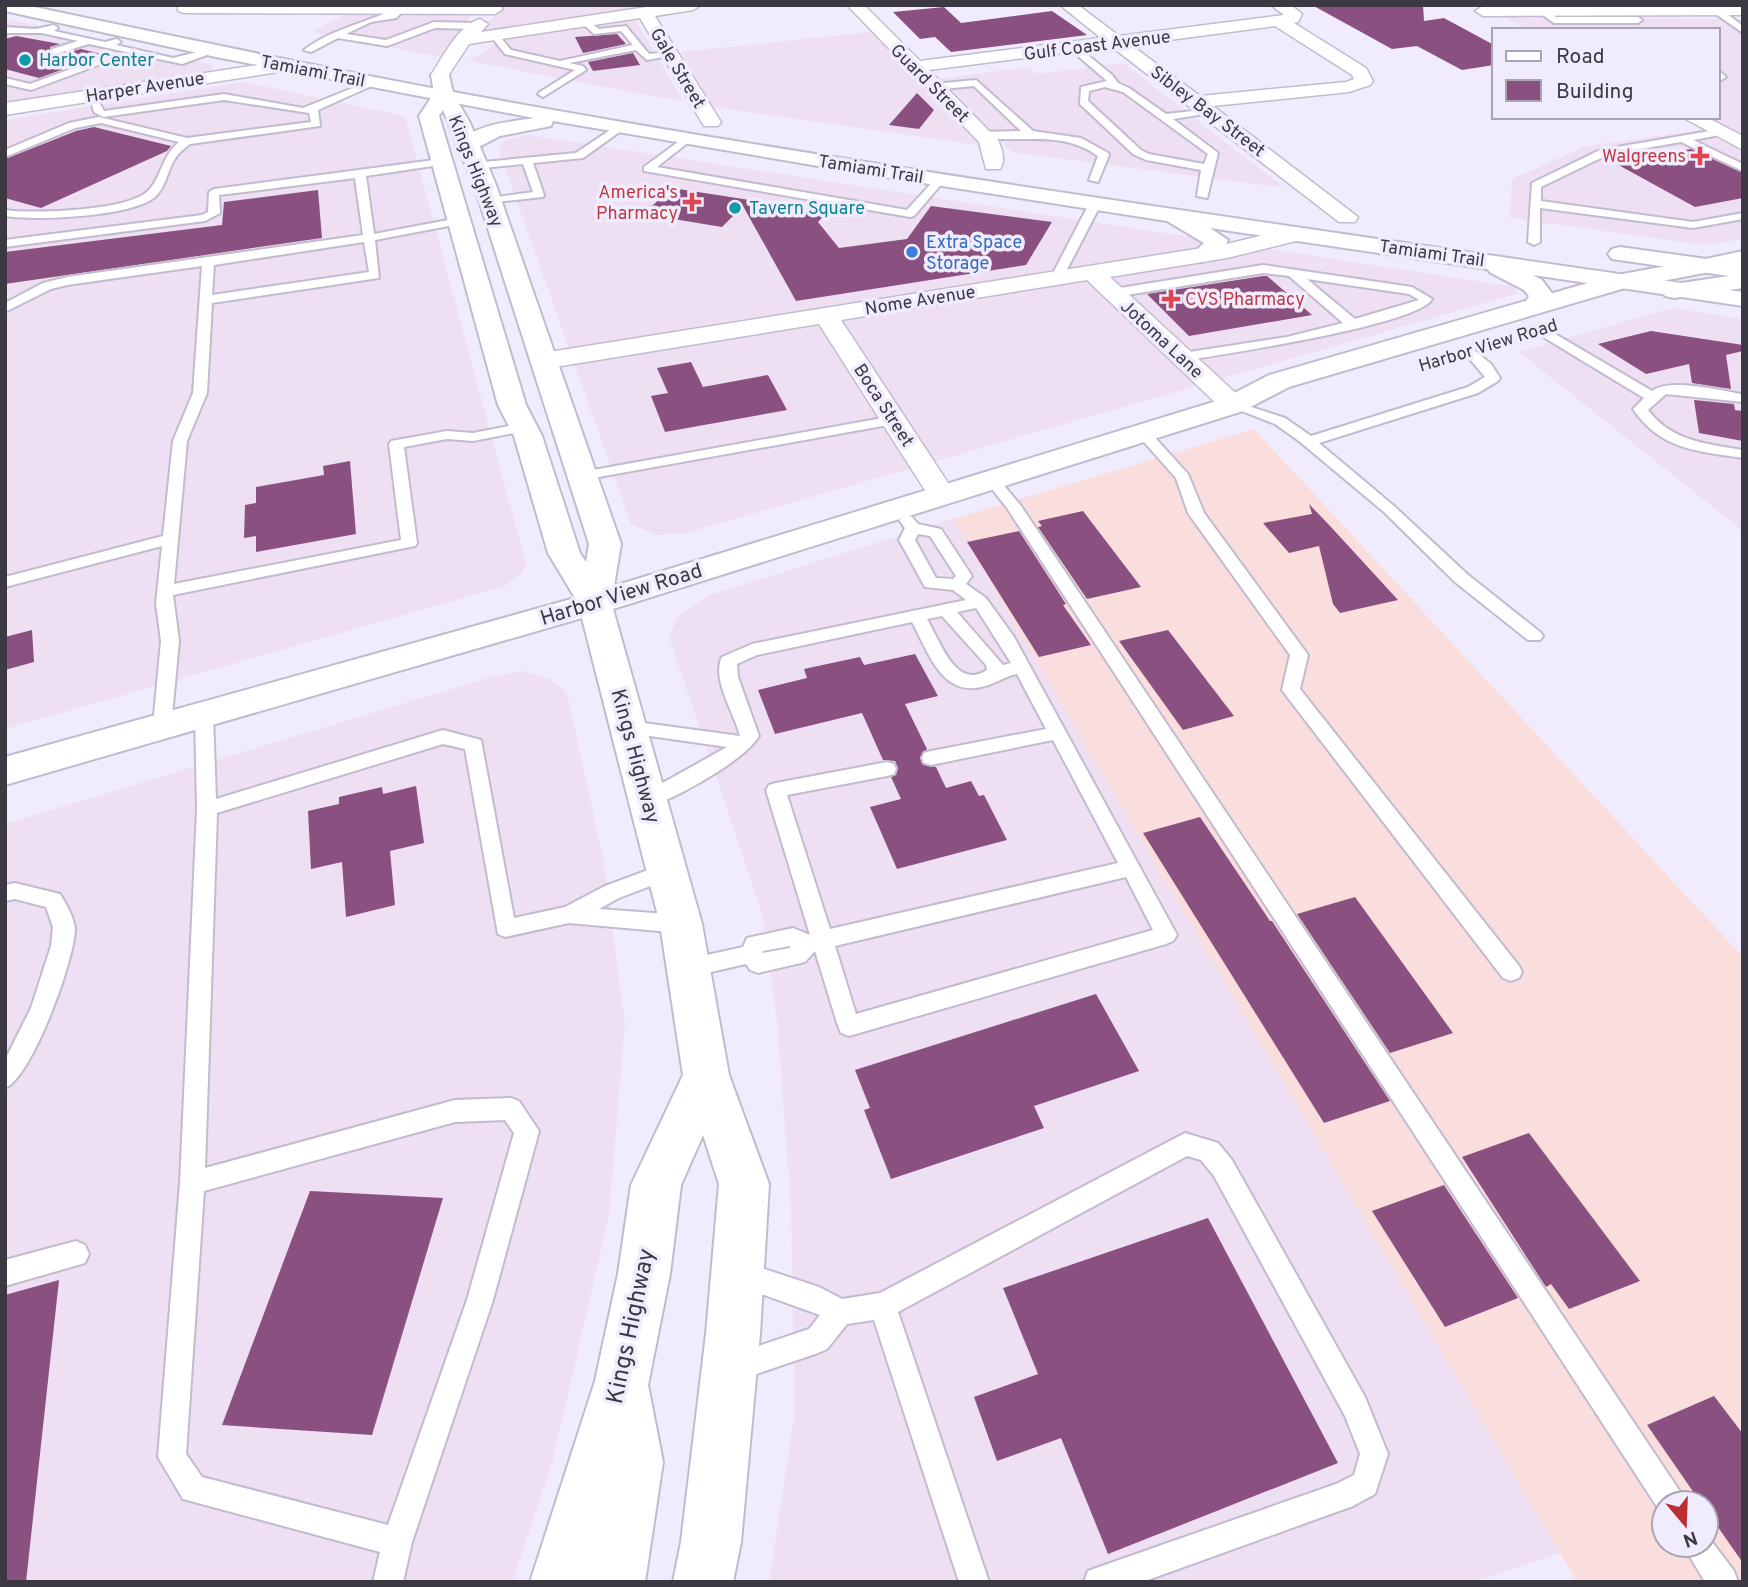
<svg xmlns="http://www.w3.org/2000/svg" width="1748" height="1587" viewBox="0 0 1748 1587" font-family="Overpass,sans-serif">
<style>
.commercial{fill:#eedff2}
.industrial{fill:#f9dedd;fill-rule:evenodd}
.building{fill:#8a5080}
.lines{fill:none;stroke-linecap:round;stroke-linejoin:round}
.service-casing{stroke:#c2bbd0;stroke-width:4}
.minor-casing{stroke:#c2bbd0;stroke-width:3}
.tertiary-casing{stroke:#c2bbd0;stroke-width:4}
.secondary-casing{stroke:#c2bbd0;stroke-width:4}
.primary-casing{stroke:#c2bbd0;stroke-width:4}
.service{fill:#fff;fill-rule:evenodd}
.minor{fill:#fff;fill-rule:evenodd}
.tertiary{fill:#fff;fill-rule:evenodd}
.secondary{fill:#fff;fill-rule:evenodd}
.primary{fill:#fff;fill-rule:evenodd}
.culture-dot{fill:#0f9aa8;stroke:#f1ecfd;stroke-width:2.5}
.health-dot{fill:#e0444e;stroke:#f1ecfd;stroke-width:2.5}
.shop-dot{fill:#3f7fe0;stroke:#f1ecfd;stroke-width:2.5}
.labels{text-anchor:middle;stroke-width:7;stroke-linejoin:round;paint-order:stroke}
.far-street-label{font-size:18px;fill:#3c3942;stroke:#f1ecfd}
.far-culture-label{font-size:18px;fill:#0d838f;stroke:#f1ecfd;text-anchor:start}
.far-health-label{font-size:18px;fill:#be3a42;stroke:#f1ecfd;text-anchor:end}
.far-shop-label{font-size:18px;fill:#366cbe;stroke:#f1ecfd;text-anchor:start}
.street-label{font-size:21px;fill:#3c3942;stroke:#f1ecfd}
.near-street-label{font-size:24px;fill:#3c3942;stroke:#f1ecfd}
</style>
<rect width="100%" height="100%" fill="#f1ecfd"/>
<g class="commercial">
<polygon points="504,5 672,5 478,35"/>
<polygon points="349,13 471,15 440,57 312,32"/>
<polygon points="1503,17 1743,19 1743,137 1704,117 1718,117 1718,30 1529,30"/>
<polygon points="5,18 212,65 212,69 204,72 5,103"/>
<polygon points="634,18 684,102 469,61 508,36"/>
<polygon points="870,32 984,146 713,107 681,52"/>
<polygon points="1123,63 1285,188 1012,152 936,79 1028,67 1037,74"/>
<polygon points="243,82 405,116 526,564 520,575 505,586 5,729 5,120"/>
<polygon points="1700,130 1743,151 1743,239 1705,245 1510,218 1512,179 1586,146"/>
<polygon points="528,135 1516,287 1516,294 686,533 656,535 631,524 498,148 508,139"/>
<polygon points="1672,308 1743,319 1743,531 1519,352"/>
<polygon points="953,519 1560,1553 1473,1582 769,1582 795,1412 791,1208 777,1020 762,913 669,637 679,615 710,595"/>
<polygon points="523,671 550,679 567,693 603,857 625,1023 609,1215 553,1460 512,1582 5,1582 5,824 491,677"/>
</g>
<path class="industrial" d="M1254,429L1743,957V1582H1577L953,519ZM1664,1503H1706V1545H1664Z"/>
<g class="building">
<polygon points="1312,5 1423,5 1424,21 1444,18 1494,45 1494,65 1462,70 1417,46 1392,49"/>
<polygon points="944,7 961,23 1052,11 1087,35 951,52 935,37 920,39 893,12"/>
<polygon points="617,34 626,44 583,53 575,37"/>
<polygon points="16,36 60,44 50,47 50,55 54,56 81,49 109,56 103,58 97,57 39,78 5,69 5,39"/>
<polygon points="633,53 640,65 593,71 588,62"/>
<polygon points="917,93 934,110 919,129 889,125"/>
<polygon points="94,127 171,146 167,151 41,208 5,198 5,159 76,131"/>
<polygon points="1691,149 1743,173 1743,198 1695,207 1613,162"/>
<polygon points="672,188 827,212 818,222 839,248 907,239 931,206 1052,222 1026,265 796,301 743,206 722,227 643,214"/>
<polygon points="318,190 322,238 5,284 5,252 222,225 224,202"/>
<polygon points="1263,276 1267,276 1312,315 1189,336 1147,294"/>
<polygon points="1651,331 1743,345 1743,351 1726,355 1731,389 1692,383 1689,364 1646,374 1598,344"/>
<polygon points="691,362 703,387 768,375 787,410 665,432 651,396 668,393 657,368"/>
<polygon points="1694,400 1734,404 1735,410 1743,411 1743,441 1699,433"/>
<polygon points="350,461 356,534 256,552 256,536 244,538 245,505 256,503 256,487 324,475 323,466"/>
<polygon points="1309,504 1331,527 1398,600 1340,613 1333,604 1319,546 1289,553 1263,523 1312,514"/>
<polygon points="1083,511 1141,587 1087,599 1038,527 1042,526 1038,521"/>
<polygon points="1019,531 1066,604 1063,605 1091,645 1039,657 967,542"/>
<polygon points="32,630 34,662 5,670 5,637"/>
<polygon points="1168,630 1234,716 1183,730 1119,641"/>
<polygon points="915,654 938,696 905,704 927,749 920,757 922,764 936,767 946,788 971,781 979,796 984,795 1007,840 897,869 870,807 901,799 891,777 896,775 898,768 895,761 883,760 862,713 775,734 758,690 807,678 804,669 860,657 864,665"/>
<polygon points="416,786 424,843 390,851 395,905 346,917 342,862 311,869 308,811 339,804 339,797 382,787 383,794"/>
<polygon points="1200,817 1270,921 1272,921 1390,1101 1324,1123 1143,833"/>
<polygon points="1355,897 1453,1033 1390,1053 1297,914"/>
<polygon points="1096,994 1139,1071 1034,1106 1044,1128 891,1179 864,1110 870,1108 855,1070"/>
<polygon points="1529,1133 1640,1281 1569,1309 1551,1284 1546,1287 1462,1157"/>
<polygon points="1444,1185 1518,1298 1445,1327 1372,1211"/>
<polygon points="310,1191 443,1198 372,1435 222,1425"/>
<polygon points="1208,1218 1338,1463 1108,1554 1061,1438 997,1461 974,1397 1038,1374 1003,1288"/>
<polygon points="59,1280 26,1582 5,1582 5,1295"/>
<polygon points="1714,1396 1743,1434 1743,1563 1706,1510 1706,1503 1701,1503 1647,1425"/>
</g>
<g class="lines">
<g class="service-casing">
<g id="service">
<path d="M401,6L405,9L396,18L371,22L346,34L386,40L434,22L477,23L481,26L477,29L435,28L387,46L338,38L311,52L304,50C332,28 371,22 401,6Z"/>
<polygon points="1543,8 1556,17 1638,17 1642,20 1638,23 1554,23 1540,13"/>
<polygon points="1713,8 1719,8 1743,26 1743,33 1713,12"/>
<polygon points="585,19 599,29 626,26 649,54 670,52 675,55 647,60 636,50 569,63 583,66 586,70 543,97 538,94 540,92 575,70 505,54 490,35 497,33 511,50 560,61 633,45 621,31 594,34 581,22"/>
<polygon points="54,25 58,28 54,31 105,42 117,39 121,42 116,45 173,58 213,48 218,51 182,64 89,44 55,54 52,53 52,49 78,41 42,33 5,33 5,27 36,29"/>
<path d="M1071,46H1077L1112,75L1118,83L1129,88L1166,114L1211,109V113L1173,119L1218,153L1207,198L1197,196L1201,170L1146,160L1133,154L1080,104L1081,87L1107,81L1071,50ZM1105,87L1123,92L1208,154L1204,164L1149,154L1141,150L1088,101L1089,91Z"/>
<polygon points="98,59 101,60 101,64 31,90 5,84 5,78 30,84"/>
<polygon points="1718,70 1726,77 1718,82"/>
<path d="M976,80L1033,131L1081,138L1108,153L1109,155L1098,182L1089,180L1098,156C1061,129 1021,144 979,137L978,135L983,132L1021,131L974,86L933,90L928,87L933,84Z"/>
<path d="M370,81L378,83L318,110L320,126L190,144C185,148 178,153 175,159C167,171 166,187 155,197C131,217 36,221 5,216V210C33,214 128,211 148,191C162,177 161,157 179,142L101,123L75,128L5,157V150L69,123L99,117L187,138L311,122L309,113L224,100L103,117L94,112L89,94H95L104,111L224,94L303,108Z"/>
<polygon points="616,126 625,128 583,158 533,163 544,195 543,197 486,203 484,201 490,198 533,192 523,164 473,169 468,166 473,163 576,153"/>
<polygon points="1721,129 1726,132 1725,134 1693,140 1743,164 1743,171 1681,142 1607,155 1541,187 1541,201 1693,222 1743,213 1743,219 1693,228 1540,208 1540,242 1534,245 1528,242 1532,183 1600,150"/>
<polygon points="686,136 690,137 690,141 657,167 907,210 936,178 945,180 914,216 910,217 644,171 644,167"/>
<path d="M442,159L446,160V164L366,176L374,234L459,218L465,221L459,224L375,240L379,278L212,303L207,393L187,441L174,584L401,540L389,444L391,441L447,431L473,433L524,423L531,427L524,431L473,441L447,439L404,447L417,543L415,546L173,595L179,641L171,726L168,731H156L153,726L161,641L156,603L162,546L5,587V577L163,536L173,441L193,393L202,266L67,285L51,289L5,312V303L43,283L67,277L363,235L355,178L219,195L220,213L205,221L5,247V240L202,215L208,212L209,192L214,189ZM364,242L369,272L212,295L214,265Z"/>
<polygon points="1095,201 1101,204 1062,279 1052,282 1050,279 1089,204"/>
<path d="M1263,265L1412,287L1432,299C1419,325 1219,355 1181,361L1174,357L1176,354L1287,337L1343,323L1289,276L1263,273L1114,297L1108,293L1114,289ZM1307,279L1409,294L1419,300L1355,319Z"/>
<path d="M1540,325L1652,391C1669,377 1722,391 1743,394V402L1666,394L1648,410C1671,441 1707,444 1743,450V458C1697,451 1661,450 1633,409L1644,398L1535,332L1534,329Z"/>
<polygon points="1469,346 1491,364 1500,378 1498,381 1478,393 1319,443 1394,506 1467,574 1540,632 1543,636 1540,640 1528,640 1455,582 1384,512 1299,441 1275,424 1226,405 1233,401 1285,418 1311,436 1468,387 1485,377 1462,350"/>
<polygon points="894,416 901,420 899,423 582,480 575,476 582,472"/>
<polygon points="1143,429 1148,430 1188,474 1204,513 1308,655 1300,689 1519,966 1522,972 1519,978 1511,981 1503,978 1285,694 1282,690 1290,655 1188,513 1176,478 1136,433"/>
<polygon points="992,476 997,477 1021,506 1681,1493 1686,1503 1664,1503 1664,1515 1661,1513 1007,508 985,480"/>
<path d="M907,515L912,517L918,524L941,529L972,576L966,584L986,598L1014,637L1177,935L1173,941L1166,944L849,1036L841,1033L838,1026L815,951L805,962L758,973L750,970L746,964L689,977L681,974L678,968L681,962L689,959L743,947L747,938L793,928L810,935L766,790L769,785L776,783L887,762L894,764L896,769L894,774L887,776L787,795L830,929L1118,863L1053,740L931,765L924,763L922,758L924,753L931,751L1046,729L1017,674C1002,677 994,685 981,687C941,696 928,651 912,622L757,655L737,664L738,677L759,736C745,760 677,798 648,807L641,805L638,800L641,795L727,747L629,733L623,732L620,727L623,722L629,721L740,736C735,714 711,679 722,657L752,644L966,600L953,590L925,587L899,540L905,528L899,520ZM918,534L930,536L956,576L953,579L936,578L915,540ZM976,608L1011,663L1003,665L957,612ZM942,616L986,665L987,670C956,691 940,641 927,619ZM1126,877L1153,930L856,1014L835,946ZM790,946V948L762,953L763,951Z"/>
<path d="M204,709L210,710L213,715L216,799L443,730L481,740L514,918L565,907L605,886L667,863L674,865L677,871L674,877L619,898L599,909L681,915L688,918L692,924L688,930L681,933L569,923L505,937L498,934L465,749L443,744L217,813L205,1168L455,1100L511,1098L519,1101L539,1131L493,1300L412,1542L403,1582H373L380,1552L183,1499L158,1457L180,1183L197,809L195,715L198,710ZM505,1120L514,1133L467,1300L388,1525L202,1477L186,1454L204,1191L455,1122Z"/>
<path d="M15,883L60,894C66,904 74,917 75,929C75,958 32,1078 5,1088V1060L31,1008L51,946L53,927L46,907L15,899L5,901V885Z"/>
<polygon points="1185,1133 1218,1143 1232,1160 1365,1397 1388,1454 1375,1494 1353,1506 1142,1582 1084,1582 1088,1571 1099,1567 1336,1484 1354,1475 1360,1454 1345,1416 1214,1176 1201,1160 1187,1156 898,1312 989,1582 959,1582 874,1320 847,1324 827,1349 818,1353 733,1382 723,1378 719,1368 723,1358 809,1329 820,1315 731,1283 727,1274 731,1265 740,1261 819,1287 842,1299 880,1293"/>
<polygon points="76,1241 85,1245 89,1254 85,1263 5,1286 5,1260"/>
<polygon points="1706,1534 1734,1571 1738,1582 1705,1582 1683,1545 1706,1545"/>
</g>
</g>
<g class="minor-casing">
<g id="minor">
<polygon points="178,5 499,5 503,9 495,14 184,13 178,11"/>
<path d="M660,5H701L693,10L655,16L721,122L718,126H704L640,18L469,44L446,79L440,80L431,75C443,57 458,25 480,19L488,24L481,32Z"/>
<path d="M847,5H864L920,61L1101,38L1060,5H1078L1119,36L1284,15L1271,5H1291L1302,14L1298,22L1294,23L1366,68L1373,81L1370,85L1349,92L1213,106L1358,217L1355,222H1339L1112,47L929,70L998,140C1002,149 1006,160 1000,169H986L979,142ZM1275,26L1352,75L1354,79L1346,82L1200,96L1131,45Z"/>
<polygon points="1743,5 1743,15 1483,16 1475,11 1483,6"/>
<polygon points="285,61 294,66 291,70 5,115 5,103"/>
<polygon points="1682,117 1706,117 1743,136 1743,150"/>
<polygon points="1296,227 1304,229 1307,234 1304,239 1227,258 1110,277 1242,399 1246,405 1242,411 1233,413 1224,411 1087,280 841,320 956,495 952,501 942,504 932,501 928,495 819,324 543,369 534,366 530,361 534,356 543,353 1227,244"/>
</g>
</g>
<g class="tertiary-casing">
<polygon id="tertiary" points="1743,251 1743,265 1704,273 1696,271 1692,266 1696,261"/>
</g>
<g class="secondary-casing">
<g id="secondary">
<path d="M440,69L449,75L453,93L470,123L496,185L621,544L614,586L1223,399L1269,375L1612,276L1704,259L1712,261L1716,266L1712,271L1704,273L1625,288L1289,387L1243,411L613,609L702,924L729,1075L769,1184L760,1334L741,1542L733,1582H673L681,1542L706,1334L719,1184L703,1135L681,1185L670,1274L648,1385L663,1462L645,1582H530L595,1381L618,1274L631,1185L683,1075L660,924L582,618L5,785V757L575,598L548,553L514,436L498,405L419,116L434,93L431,75ZM443,110L474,185L589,544L586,562L580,553L542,436L526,405L439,116Z"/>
<polygon points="1743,274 1743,288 1674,298 1665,296 1662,291 1665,286 1674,284"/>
</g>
</g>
<g class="primary-casing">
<g id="primary">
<path d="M5,5H25C162,34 299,63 437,89C870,169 1307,228 1743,292V306L1533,275L1542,280L1554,296L1546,310L1537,313L1528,310L1524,305L1529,296L1524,290L1491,273L1487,269L1210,228L1228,240L1222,252L1203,262L1195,260L1191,255L1204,243L1167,221L871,175L553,121L551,126L500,136L473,150H459L456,146C472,124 510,122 534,118L221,58L5,11Z"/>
<polygon points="1620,247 1743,264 1743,278 1612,259 1608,254 1612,249"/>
</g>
</g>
<use href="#service" class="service"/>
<use href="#minor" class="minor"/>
<use href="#tertiary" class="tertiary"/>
<use href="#secondary" class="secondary"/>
<use href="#primary" class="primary"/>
</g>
<g class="culture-dot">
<circle cx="25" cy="60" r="7"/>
<circle cx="735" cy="208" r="7"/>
</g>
<g class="health-dot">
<path d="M1696.5 145.5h7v7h7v7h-7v7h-7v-7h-7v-7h7z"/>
<path d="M688.5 191.5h7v7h7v7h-7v7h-7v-7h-7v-7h7z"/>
<path d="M1167.5 288.5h7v7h7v7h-7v7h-7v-7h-7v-7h7z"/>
</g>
<circle class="shop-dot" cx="912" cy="252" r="7"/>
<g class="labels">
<g class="far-street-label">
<text transform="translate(1097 45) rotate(-7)" y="6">Gulf Coast Avenue</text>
<text transform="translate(678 68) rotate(59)" y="6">Gale Street</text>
<text transform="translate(313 71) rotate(11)" y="6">Tamiami Trail</text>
<text transform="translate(930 83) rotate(45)" y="6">Guard Street</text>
<text transform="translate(145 87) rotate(-9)" y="6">Harper Avenue</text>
<text transform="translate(1208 111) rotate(37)" y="6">Sibley Bay Street</text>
<text transform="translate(871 169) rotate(9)" y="6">Tamiami Trail</text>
<text transform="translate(476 171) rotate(68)" y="6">Kings Highway</text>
<text transform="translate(1432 253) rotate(8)" y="6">Tamiami Trail</text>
<text transform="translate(920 300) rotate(-9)" y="6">Nome Avenue</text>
<text transform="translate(1162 339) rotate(43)" y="6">Jotoma Lane</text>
<text transform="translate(1488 345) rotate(-17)" y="6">Harbor View Road</text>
<text transform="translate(884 405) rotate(57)" y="6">Boca Street</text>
</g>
<g class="far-culture-label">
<text x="39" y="66">Harbor Center</text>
<text x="749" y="214">Tavern Square</text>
</g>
<g class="far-health-label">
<text x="1686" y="162">Walgreens</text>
<text x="678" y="198">America's<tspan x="678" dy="21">Pharmacy</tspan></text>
<text x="1185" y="305" text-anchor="start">CVS Pharmacy</text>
</g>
<g class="far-shop-label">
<text x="926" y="248">Extra Space<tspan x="926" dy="21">Storage</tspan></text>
</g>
<g class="street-label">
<text transform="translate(621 594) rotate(-17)" y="7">Harbor View Road</text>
<text transform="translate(636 756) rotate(75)" y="7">Kings Highway</text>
</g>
<g class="near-street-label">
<text transform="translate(630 1326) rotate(-78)" y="8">Kings Highway</text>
</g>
</g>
<rect width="1748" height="1587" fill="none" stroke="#3c3942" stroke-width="14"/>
<rect x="1492" y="28" width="228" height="91" fill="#f1ecfd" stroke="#a9a4b2" stroke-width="2"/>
<rect x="1506" y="51" width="35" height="10" fill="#ffffff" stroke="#a9a4b2" stroke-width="2"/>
<text x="1556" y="63" font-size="21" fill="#3c3942">Road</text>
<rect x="1506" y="80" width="35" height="21" fill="#8a5080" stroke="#a9a4b2" stroke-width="2"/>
<text x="1556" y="98" font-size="21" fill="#3c3942">Building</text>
<g transform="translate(1685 1524) rotate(161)"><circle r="33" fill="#f1ecfd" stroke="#a9a4b2" stroke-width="2"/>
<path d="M0-5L12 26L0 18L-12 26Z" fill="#bd2e32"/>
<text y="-10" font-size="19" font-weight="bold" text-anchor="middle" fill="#3c3942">N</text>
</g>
</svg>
